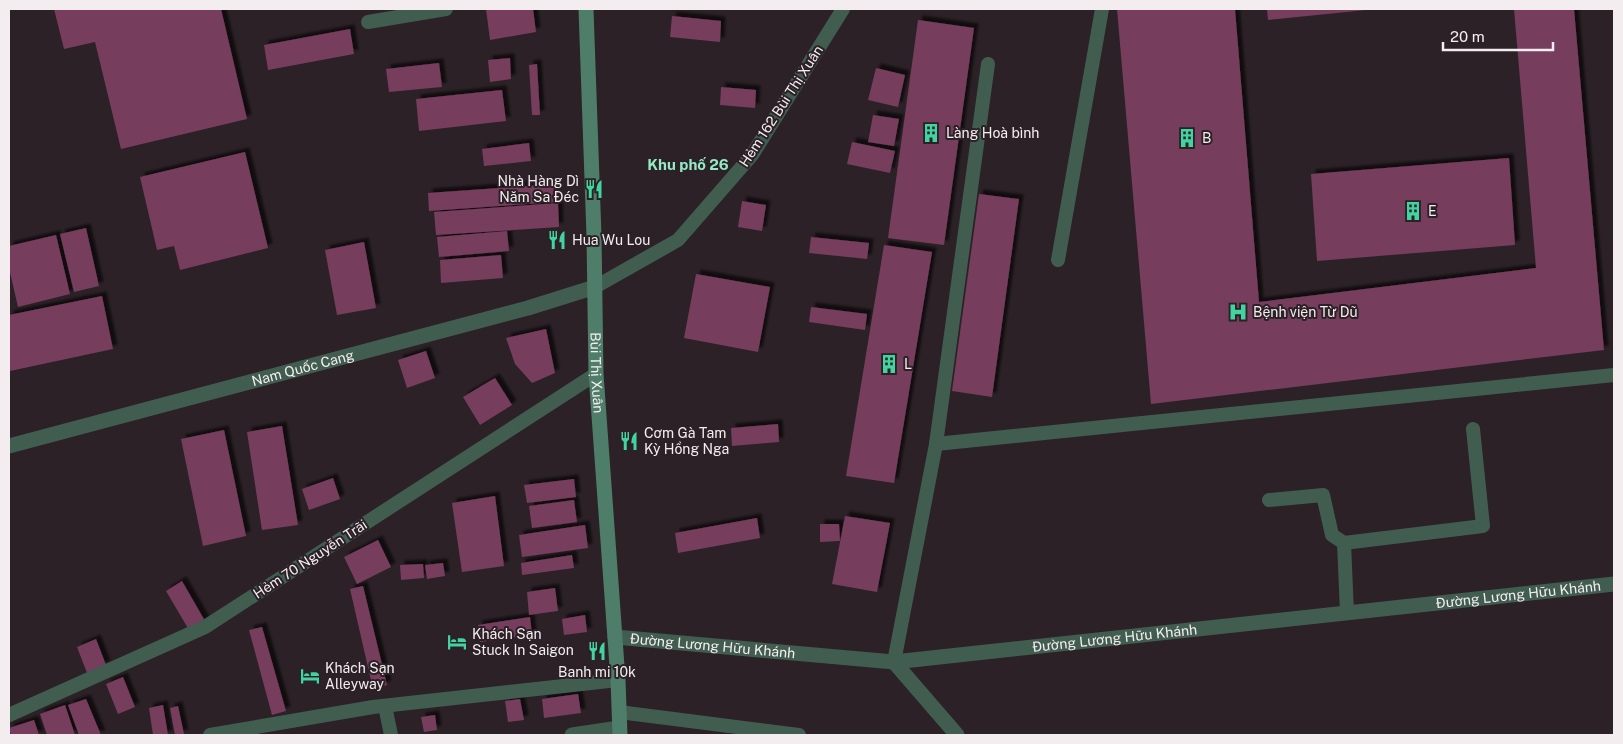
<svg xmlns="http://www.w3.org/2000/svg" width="1623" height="744" viewBox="0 0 1623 744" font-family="'Public Sans',sans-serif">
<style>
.building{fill:#763d5d;filter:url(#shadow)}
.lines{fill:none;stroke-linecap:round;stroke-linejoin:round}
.lane{stroke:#405d50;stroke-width:14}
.street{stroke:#405d50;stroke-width:15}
.secondary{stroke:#4e7d69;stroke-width:15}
.labels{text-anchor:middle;stroke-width:4;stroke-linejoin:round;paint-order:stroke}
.street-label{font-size:14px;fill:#f4edf0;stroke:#2b2126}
.poi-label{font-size:14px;fill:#f4edf0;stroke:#2b2126;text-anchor:start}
.neighbourhood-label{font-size:15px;font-weight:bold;fill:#93eac5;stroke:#2b2126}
</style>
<defs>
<filter id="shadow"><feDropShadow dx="4.5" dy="-4.5" stdDeviation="1" flood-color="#0009"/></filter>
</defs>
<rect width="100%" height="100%" fill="#2b2126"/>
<g class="building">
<polygon points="54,9 221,9 247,119 121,149 95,42 64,49"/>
<polygon points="486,9 533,9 536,32 490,40"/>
<polygon points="1117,9 1235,9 1259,302 1536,268 1514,9 1574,9 1604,350 1151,404"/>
<polygon points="1267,9 1366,9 1366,10 1268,20"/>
<polygon points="672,16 721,21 720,42 670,37"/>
<polygon points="918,20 974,28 944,245 888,238"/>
<polygon points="350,29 354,54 268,70 264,45"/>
<polygon points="510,58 511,79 490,82 488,60"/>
<polygon points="439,63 442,87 389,92 386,69"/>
<polygon points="537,64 540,115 532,115 529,65"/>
<polygon points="876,68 905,75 898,107 868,100"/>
<polygon points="721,87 756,90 755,108 720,105"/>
<polygon points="502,90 506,121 419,131 416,99"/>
<polygon points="873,115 899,119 894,146 868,142"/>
<polygon points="852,142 895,151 890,173 847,164"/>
<polygon points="529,143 531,161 484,166 482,149"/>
<polygon points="245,152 268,248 180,270 174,246 157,250 140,177"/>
<polygon points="1509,158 1515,245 1317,261 1311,174"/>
<polygon points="555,184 556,202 429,211 428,193"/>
<polygon points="979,194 1019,199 992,397 952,391"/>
<polygon points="742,201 766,205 762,231 738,227"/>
<polygon points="558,203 559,227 436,235 434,212"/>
<polygon points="86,228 99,286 74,292 60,234"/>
<polygon points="507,231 509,251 439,257 437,237"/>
<polygon points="56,235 70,294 18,307 9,268 9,246"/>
<polygon points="811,237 869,243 867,259 809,253"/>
<polygon points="364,242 376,308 337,315 325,250"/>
<polygon points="884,245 932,252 894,483 846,476"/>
<polygon points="501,255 503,278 441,283 440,260"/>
<polygon points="696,274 770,287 758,352 684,338"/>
<polygon points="102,296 113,349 10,371 9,315"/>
<polygon points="811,307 867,314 865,330 809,322"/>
<polygon points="546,329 555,373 532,383 515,364 506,338"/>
<polygon points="426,351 435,378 407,388 398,360"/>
<polygon points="495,378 512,405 480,425 463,397"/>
<polygon points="778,424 779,442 732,446 731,428"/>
<polygon points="282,426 298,525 262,530 247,432"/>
<polygon points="224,430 246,536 203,546 181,439"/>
<polygon points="333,478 340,499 309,510 302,489"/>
<polygon points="574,479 576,497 527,503 524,485"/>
<polygon points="495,496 504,566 462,572 452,503"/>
<polygon points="574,500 577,522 532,528 529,506"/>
<polygon points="845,516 890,523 877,592 832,584"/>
<polygon points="757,518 760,538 678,553 675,533"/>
<polygon points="820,524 839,524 840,541 820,542"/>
<polygon points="585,525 588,548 522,557 519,535"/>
<polygon points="378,540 391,567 357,584 344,557"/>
<polygon points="572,555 574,568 522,575 521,563"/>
<polygon points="443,563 445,576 427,579 425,565"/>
<polygon points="423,564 424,578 401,580 400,565"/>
<polygon points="182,581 205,621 189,630 166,591"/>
<polygon points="363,586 387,685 373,689 350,589"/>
<polygon points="555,588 558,611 529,615 527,592"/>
<polygon points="585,615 587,632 564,635 562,619"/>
<polygon points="530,617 532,635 480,642 478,625"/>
<polygon points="262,627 286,711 272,715 249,630"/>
<polygon points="96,639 106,665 87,673 77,647"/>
<polygon points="123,677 135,707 118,714 106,684"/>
<polygon points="578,694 581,713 544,718 542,699"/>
<polygon points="86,699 101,735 79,735 68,705"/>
<polygon points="520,699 524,720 508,722 505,701"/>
<polygon points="65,705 75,735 47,735 40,714"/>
<polygon points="163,705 168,735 153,735 149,708"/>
<polygon points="178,706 184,734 175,735 170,708"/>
<polygon points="435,715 437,730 424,732 421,717"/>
<polygon points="34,720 39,735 11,735 9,728"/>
</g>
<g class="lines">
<g class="lane">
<polyline points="368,22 446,9"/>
<polyline points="1058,260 1102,9"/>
<polyline points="595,287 678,240 752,155 843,9"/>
<polyline points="936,444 1614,375"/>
<polyline points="1269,500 1323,495 1332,535 1344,543"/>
<polyline points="1347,613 1344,543 1483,526 1473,429"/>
<polyline points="894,662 936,444 988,64"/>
<polyline points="385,706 391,735"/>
<polyline points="619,712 799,735"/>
<polyline points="9,715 205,627 596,374"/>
<polyline points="210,735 373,707 618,680"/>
</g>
<g class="street">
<path id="s1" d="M9,446L528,308L595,287"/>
<path id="s2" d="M615,637L894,662L1614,584"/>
<polyline points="894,662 957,735"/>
<polyline points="572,735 619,728"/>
</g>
<path class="secondary" id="s3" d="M586,9L594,236L596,374L618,680L620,735"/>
</g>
<defs>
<g id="building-bare" transform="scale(1.5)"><path d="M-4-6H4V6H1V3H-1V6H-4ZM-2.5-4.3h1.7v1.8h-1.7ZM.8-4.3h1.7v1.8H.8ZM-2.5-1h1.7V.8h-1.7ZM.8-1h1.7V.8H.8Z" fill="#41d4a1" stroke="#2b2126" stroke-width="2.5" paint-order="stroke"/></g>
<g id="restaurant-bare" transform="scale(1.5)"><path d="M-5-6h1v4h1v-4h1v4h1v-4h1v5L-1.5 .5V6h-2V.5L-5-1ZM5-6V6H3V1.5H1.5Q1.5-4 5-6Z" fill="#41d4a1" stroke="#2b2126" stroke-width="2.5" paint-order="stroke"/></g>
<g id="hospital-bare" transform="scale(1.5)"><path d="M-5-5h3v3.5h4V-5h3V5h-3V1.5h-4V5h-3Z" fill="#41d4a1" stroke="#2b2126" stroke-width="2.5" paint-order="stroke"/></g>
<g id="hotel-bare" transform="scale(1.5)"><path d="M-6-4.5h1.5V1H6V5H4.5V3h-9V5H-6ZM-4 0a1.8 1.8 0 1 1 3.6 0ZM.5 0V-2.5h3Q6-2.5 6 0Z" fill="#41d4a1" stroke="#2b2126" stroke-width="2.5" paint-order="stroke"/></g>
</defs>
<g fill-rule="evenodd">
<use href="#building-bare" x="931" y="133"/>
<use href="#building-bare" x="1187" y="138"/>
<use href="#restaurant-bare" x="594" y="189"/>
<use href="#building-bare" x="1413" y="211"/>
<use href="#restaurant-bare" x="557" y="240"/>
<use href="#hospital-bare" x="1238" y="312"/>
<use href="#building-bare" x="889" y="364"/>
<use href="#restaurant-bare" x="629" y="441"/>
<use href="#hotel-bare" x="457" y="642"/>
<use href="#restaurant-bare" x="597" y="651"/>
<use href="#hotel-bare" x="310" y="676"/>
</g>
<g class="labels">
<g class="street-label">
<text transform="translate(781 106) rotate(-57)" y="5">Hẻm 162 Bùi Thị Xuân</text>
<text dy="5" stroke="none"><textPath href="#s1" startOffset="304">Nam Quốc Cang</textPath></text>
<text dy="5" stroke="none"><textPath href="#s3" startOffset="364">Bùi Thị Xuân</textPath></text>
<text transform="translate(310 559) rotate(-33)" y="5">Hẻm 70 Nguyễn Trãi</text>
<text dy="5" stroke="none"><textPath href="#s2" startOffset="908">Đường Lương Hữu Khánh</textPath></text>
<text dy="5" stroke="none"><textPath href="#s2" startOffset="502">Đường Lương Hữu Khánh</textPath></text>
<text dy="5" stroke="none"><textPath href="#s2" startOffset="98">Đường Lương Hữu Khánh</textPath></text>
</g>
<g class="poi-label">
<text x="946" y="138">Làng Hoà bình</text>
<text x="1202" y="143">B</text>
<text x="579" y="186" text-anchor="end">Nhà Hàng Dì<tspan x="579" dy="16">Năm Sa Đéc</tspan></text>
<text x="1428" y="216">E</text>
<text x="572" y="245">Hua Wu Lou</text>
<text x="1253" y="317">Bệnh viện Từ Dũ</text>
<text x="904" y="369">L</text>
<text x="644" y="438">Cơm Gà Tam<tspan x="644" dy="16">Kỳ Hồng Nga</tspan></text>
<text x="472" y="639">Khách Sạn<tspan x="472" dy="16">Stuck In Saigon</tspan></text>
<text x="325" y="673">Khách Sạn<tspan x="325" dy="16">Alleyway</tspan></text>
<text x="597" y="677" text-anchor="middle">Banh mi 10k</text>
</g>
<g class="neighbourhood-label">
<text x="688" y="170">Khu phố 26</text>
</g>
</g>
<rect width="1623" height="744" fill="none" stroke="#f4edf0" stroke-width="20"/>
<path d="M1443 42v8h110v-8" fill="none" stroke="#f4edf0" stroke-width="2.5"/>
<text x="1450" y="42" font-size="15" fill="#f4edf0" stroke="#2b2126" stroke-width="4" paint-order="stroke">20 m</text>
</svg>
